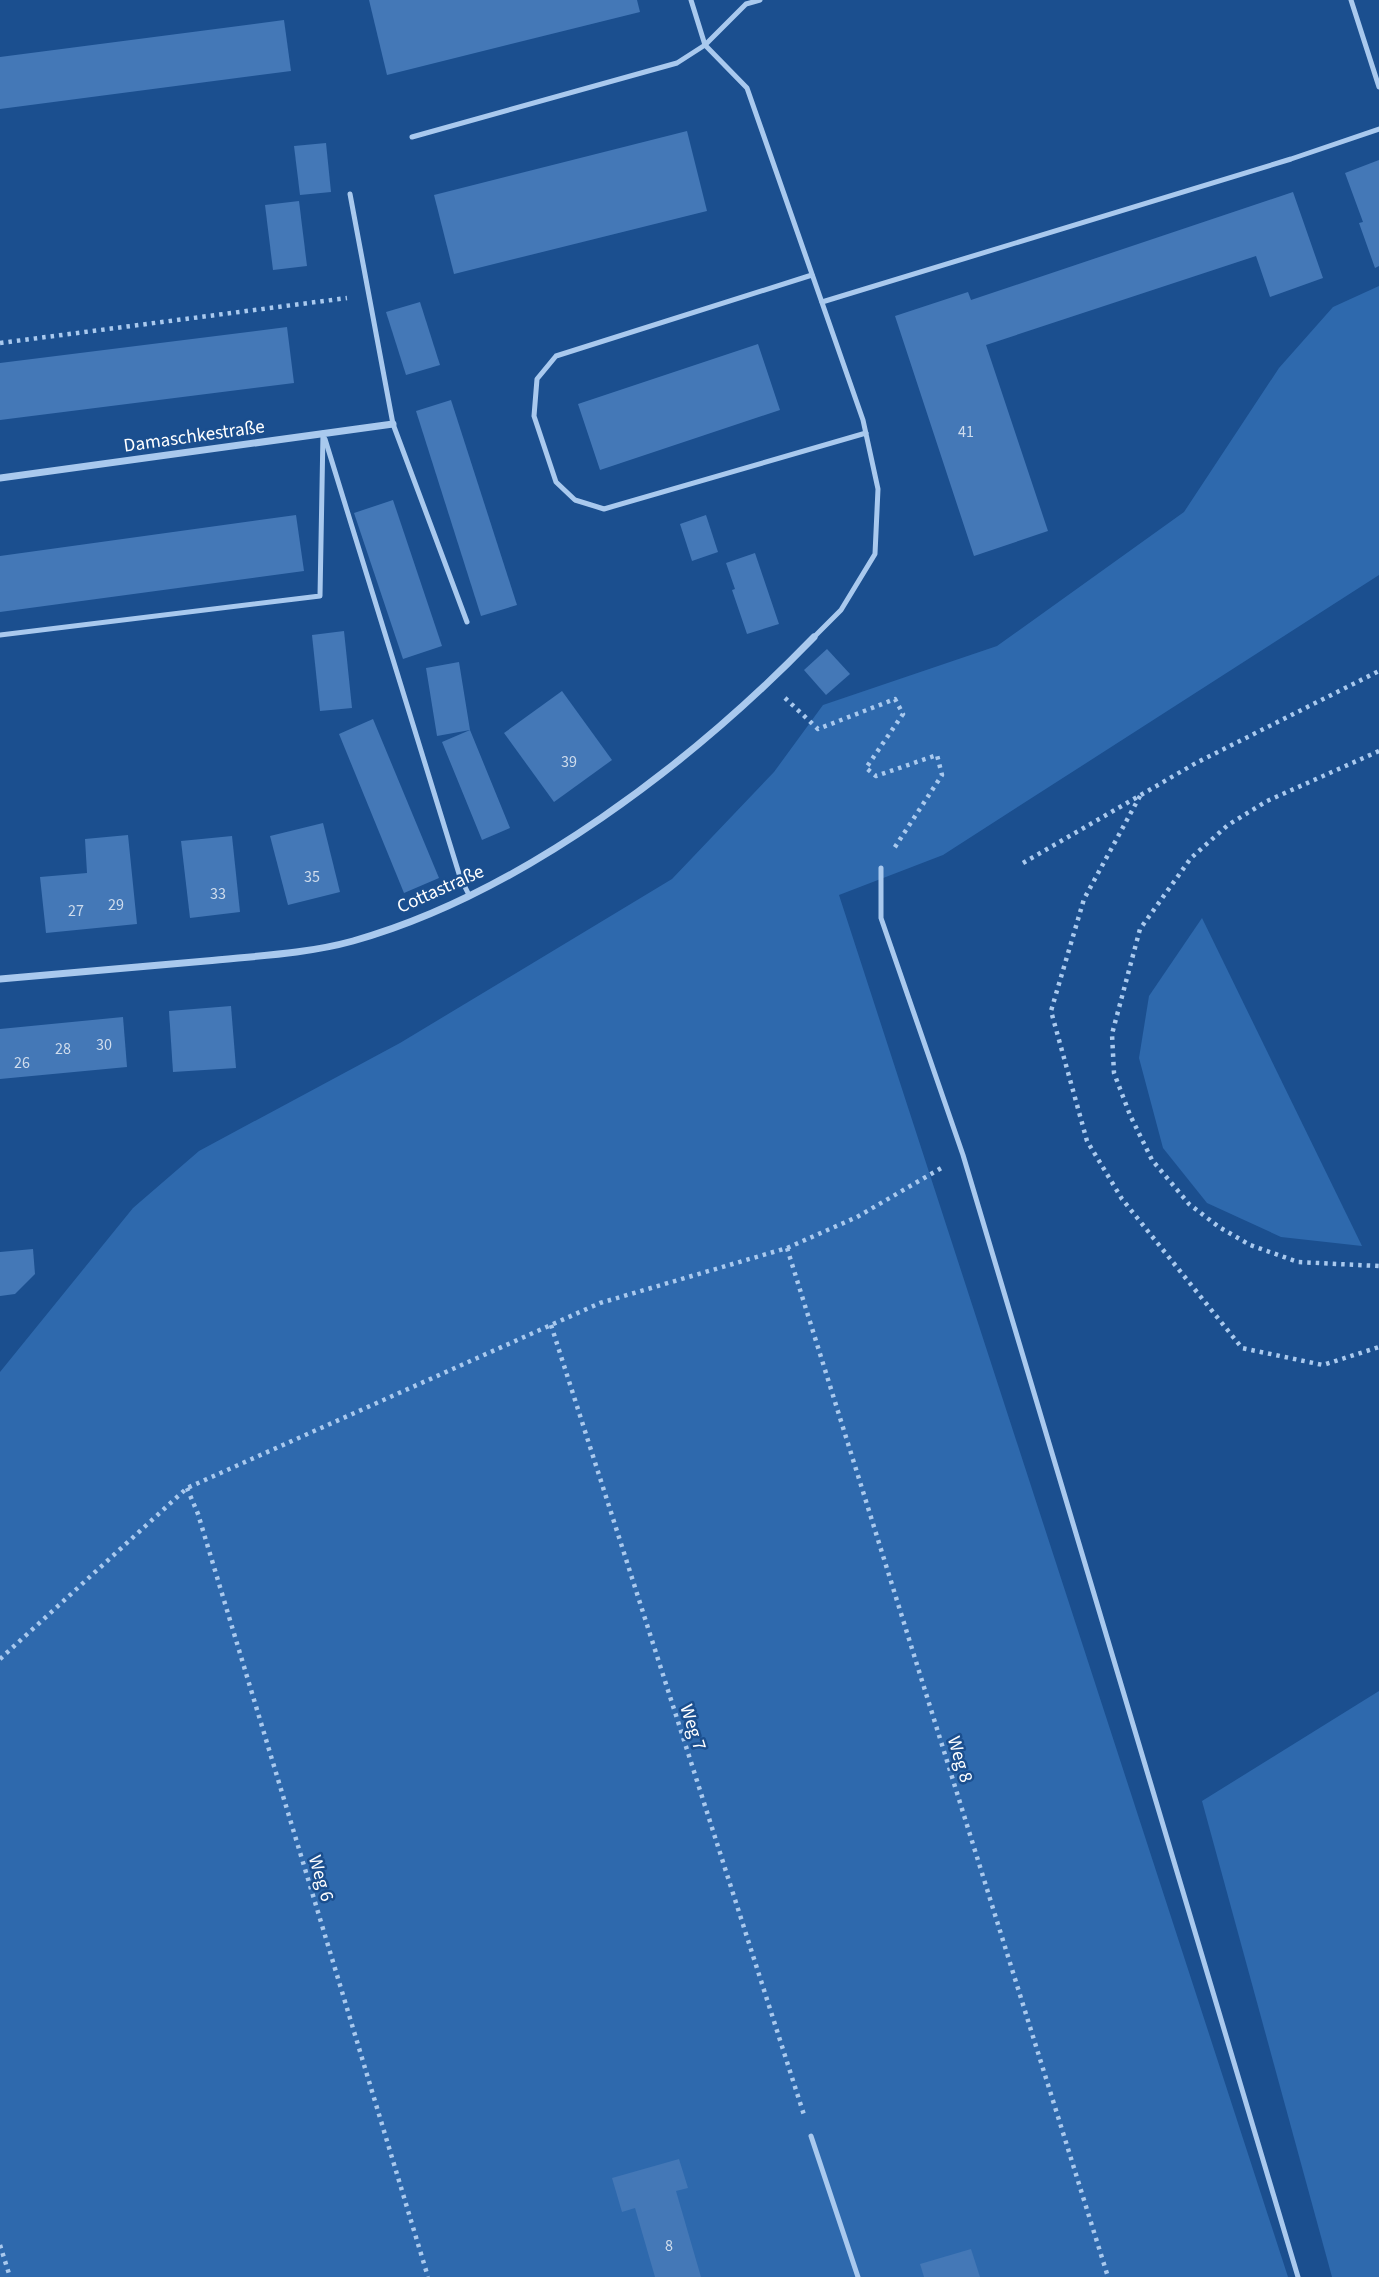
<svg xmlns="http://www.w3.org/2000/svg" width="1379" height="2277" viewBox="0 0 1379 2277" font-family="'Source Sans 3',sans-serif">
<style>
.green{fill:#2e69ad}
.building{fill:#4478b7}
.lines{fill:none;stroke-linecap:round;stroke-linejoin:round}
.path{stroke:#a9c9ee;stroke-width:4.5;stroke-dasharray:3.5 5;stroke-linecap:butt}
.service{stroke:#a9c9ee;stroke-width:5}
.minor{stroke:#a9c9ee;stroke-width:7}
.labels{text-anchor:middle;stroke-width:5;stroke-linejoin:round;paint-order:stroke}
.number-label{font-size:16px;fill:#d0dded}
.street-label{font-size:19px;fill:#fff;stroke:#1b4f8f}
</style>
<rect width="100%" height="100%" fill="#1b4f8f"/>
<g class="green">
<polygon points="1379,286 1379,575 943,855 839,895 1288,2277 0,2277 0,1372 133,1208 199,1151 400,1043 672,879 774,772 823,705 997,646 1184,512 1279,368 1333,307"/>
<polygon points="1202,918 1362,1246 1281,1237 1207,1203 1163,1148 1139,1058 1149,996"/>
<polygon points="1379,1691 1379,2277 1332,2277 1202,1801"/>
</g>
<g class="building">
<polygon points="369,0 637,0 640,12 387,75"/>
<polygon points="284,20 291,71 0,109 0,57"/>
<polygon points="687,131 707,211 454,274 434,195"/>
<polygon points="326,143 331,192 300,195 294,146"/>
<polygon points="1379,160 1379,266 1375,268 1359,223 1363,222 1345,173"/>
<polygon points="1293,192 1323,278 1270,297 1256,256 986,345 1048,531 974,556 895,316 968,292 971,300"/>
<polygon points="299,201 307,266 273,270 265,205"/>
<polygon points="420,302 440,365 406,375 386,312"/>
<polygon points="287,327 294,383 0,420 0,363"/>
<polygon points="758,344 780,410 600,470 578,404"/>
<polygon points="451,400 517,605 481,616 416,411"/>
<polygon points="393,500 442,646 403,659 354,513"/>
<polygon points="296,515 304,571 0,612 0,556"/>
<polygon points="706,515 718,552 692,561 680,524"/>
<polygon points="755,553 779,624 747,634 732,590 735,589 726,563"/>
<polygon points="344,631 352,708 320,711 312,635"/>
<polygon points="827,649 850,674 826,695 804,670"/>
<polygon points="459,662 470,730 510,828 482,840 442,742 470,730 437,736 426,668"/>
<polygon points="562,691 612,760 554,802 504,733"/>
<polygon points="373,719 439,878 404,893 339,734"/>
<polygon points="323,823 340,892 288,905 270,836"/>
<polygon points="128,835 137,924 46,933 40,877 87,873 85,839"/>
<polygon points="232,836 240,912 190,918 181,841"/>
<polygon points="231,1006 236,1068 173,1072 169,1011"/>
<polygon points="123,1017 127,1067 0,1079 0,1029"/>
<polygon points="33,1249 35,1274 15,1294 0,1296 0,1252"/>
<polygon points="679,2159 688,2188 676,2191 701,2277 655,2277 635,2208 622,2212 612,2178"/>
<polygon points="971,2249 980,2277 924,2277 920,2264"/>
</g>
<g class="lines">
<g class="path">
<polyline points="0,343 347,298"/>
<polyline points="785,698 818,729 895,699 903,714 866,768 876,776 937,755 942,775 893,850"/>
<polyline points="1379,751 1267,801 1228,825 1191,858 1140,929 1112,1034 1114,1073 1130,1115 1152,1160 1189,1204 1219,1227 1250,1245 1298,1262 1379,1266"/>
<polyline points="1140,796 1084,899 1051,1011 1087,1141 1122,1199 1242,1348 1323,1365 1379,1347"/>
<polyline points="1023,863 1196,763 1379,671"/>
<polyline points="787,1248 1108,2277"/>
<polyline points="551,1325 804,2115"/>
<polyline points="187,1488 198,1514 428,2277"/>
<polyline points="0,1659 187,1488 600,1303 787,1248 857,1217 943,1167"/>
<polyline points="0,2245 10,2277"/>
</g>
<g class="service">
<polyline points="691,0 705,45 747,88 863,420 878,489 875,554 841,610 814,637"/>
<polyline points="1351,0 1379,87"/>
<polyline points="412,137 677,63 705,45 746,4 760,0"/>
<polyline points="350,194 393,424 467,622"/>
<polyline points="812,275 556,356 537,379 534,416 556,482 575,500 604,509 866,433"/>
<polyline points="822,302 1291,159 1379,129"/>
<polyline points="325,439 460,877 469,895"/>
<polyline points="0,635 320,596 323,433"/>
<polyline points="881,868 881,918 963,1155 1298,2277"/>
<polyline points="811,2136 858,2277"/>
</g>
<g class="minor">
<polyline points="0,478 393,424"/>
<path d="M0,979C69,973 137,967 206,961C255,956 306,954 353,941C521,894 694,761 814,637"/>
</g>
</g>
<g class="labels">
<g class="number-label">
<text x="966" y="437">41</text>
<text x="569" y="767">39</text>
<text x="312" y="882">35</text>
<text x="218" y="899">33</text>
<text x="116" y="910">29</text>
<text x="76" y="916">27</text>
<text x="104" y="1050">30</text>
<text x="63" y="1054">28</text>
<text x="22" y="1068">26</text>
<text x="669" y="2251">8</text>
</g>
<g class="street-label">
<text transform="translate(194 435) rotate(-8)" y="7">Damaschkestraße</text>
<text transform="translate(440 888) rotate(-24)" y="7">Cottastraße</text>
<text transform="translate(694 1727) rotate(72)" y="7">Weg 7</text>
<text transform="translate(961 1759) rotate(73)" y="7">Weg 8</text>
<text transform="translate(322 1878) rotate(73)" y="7">Weg 6</text>
</g>
</g>
</svg>
